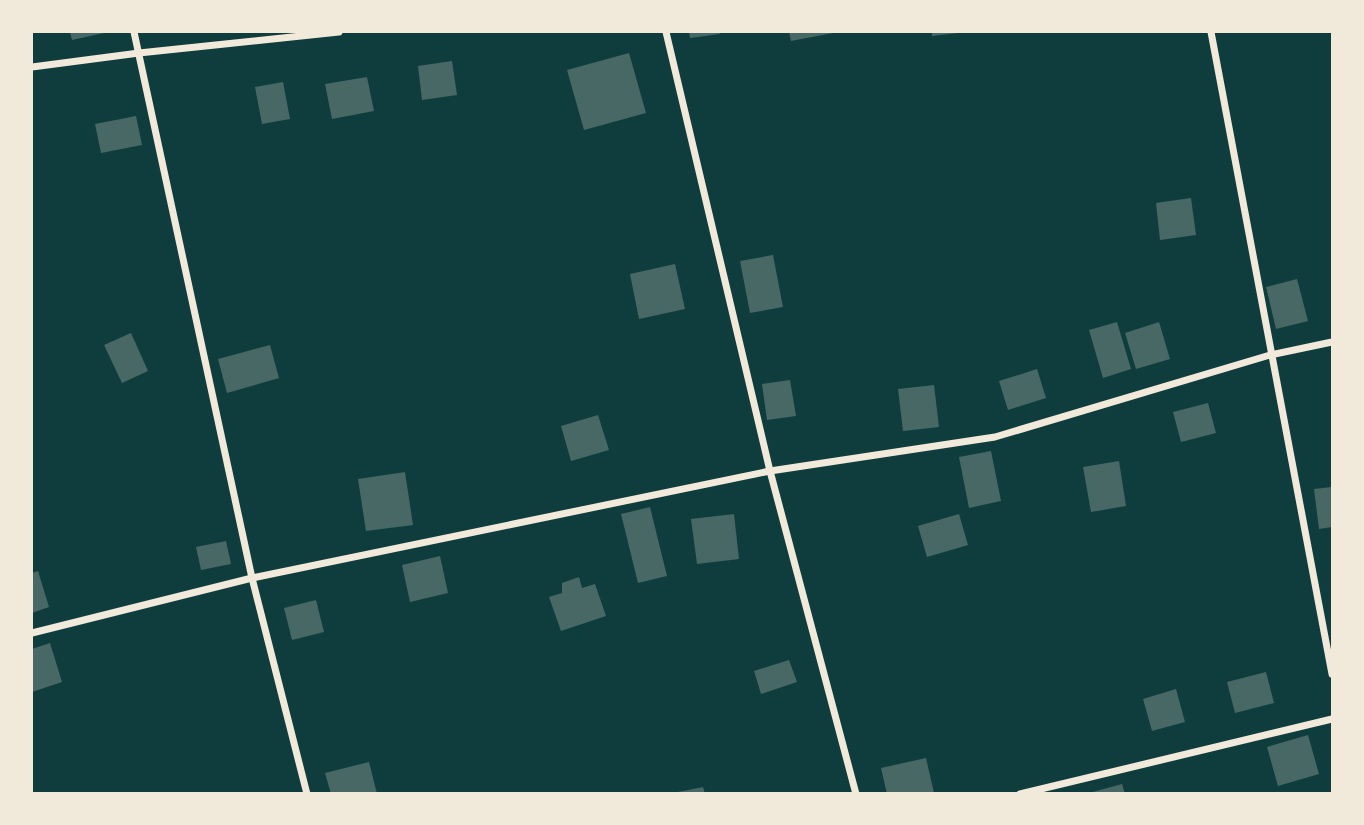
<svg xmlns="http://www.w3.org/2000/svg" width="1364" height="825" viewBox="0 0 1364 825" font-family="'IBM Plex Sans',sans-serif">
<style>
.building{fill:#486865}
.lines{fill:none;stroke-linecap:round;stroke-linejoin:round}
.minor{stroke:#f1e9da;stroke-width:7}
</style>
<rect width="100%" height="100%" fill="#0f3d3e"/>
<g class="building">
<polygon points="70,32 104,32 104,33 72,40"/>
<polygon points="689,32 719,32 720,34 690,38"/>
<polygon points="789,32 833,32 833,33 791,41"/>
<polygon points="932,32 958,32 958,33 932,36"/>
<polygon points="629,53 646,113 584,130 567,70"/>
<polygon points="452,61 457,95 422,100 418,66"/>
<polygon points="367,77 374,111 332,119 325,84"/>
<polygon points="283,82 290,119 262,124 255,87"/>
<polygon points="136,116 142,145 101,153 95,124"/>
<polygon points="1191,198 1196,235 1160,240 1156,203"/>
<polygon points="773,255 783,307 750,313 740,261"/>
<polygon points="675,264 685,309 639,319 630,274"/>
<polygon points="1297,279 1308,321 1276,329 1266,287"/>
<polygon points="1117,322 1131,369 1103,378 1089,330"/>
<polygon points="1159,322 1170,359 1136,369 1125,333"/>
<polygon points="131,333 148,371 122,383 104,345"/>
<polygon points="270,345 279,378 227,393 218,359"/>
<polygon points="1037,369 1046,398 1008,410 999,381"/>
<polygon points="790,380 796,416 767,420 762,384"/>
<polygon points="934,385 939,427 903,431 898,389"/>
<polygon points="1208,403 1216,433 1181,442 1173,412"/>
<polygon points="598,415 609,450 571,461 561,426"/>
<polygon points="991,451 1001,501 969,508 959,457"/>
<polygon points="1119,461 1126,506 1091,512 1083,467"/>
<polygon points="405,472 413,525 366,531 358,479"/>
<polygon points="1332,487 1332,527 1319,529 1314,489"/>
<polygon points="650,507 667,576 638,583 621,514"/>
<polygon points="734,514 739,559 697,564 691,519"/>
<polygon points="959,514 968,545 927,557 918,526"/>
<polygon points="226,541 231,564 201,570 196,547"/>
<polygon points="440,556 448,593 410,602 402,565"/>
<polygon points="38,571 49,607 32,613 32,573"/>
<polygon points="579,577 582,588 595,584 606,616 561,631 549,597 562,593 562,583"/>
<polygon points="316,600 324,632 292,640 284,608"/>
<polygon points="50,643 62,682 32,692 32,649"/>
<polygon points="789,660 797,682 761,694 754,671"/>
<polygon points="1266,672 1274,703 1235,713 1227,682"/>
<polygon points="1176,689 1185,722 1152,731 1143,699"/>
<polygon points="1308,735 1319,774 1278,786 1267,747"/>
<polygon points="926,758 934,793 887,794 881,768"/>
<polygon points="369,762 377,794 331,794 325,773"/>
<polygon points="1122,784 1125,794 1089,794 1089,793"/>
<polygon points="703,787 705,794 678,794 678,792"/>
</g>
<g class="lines">
<g class="minor">
<polyline points="134,32 252,578 307,794"/>
<polyline points="666,32 770,471 856,794"/>
<polyline points="1211,32 1332,674"/>
<polyline points="32,67 139,53 339,32"/>
<polyline points="32,633 252,578 770,471 995,437 1270,355 1332,342"/>
<polyline points="1020,794 1332,719"/>
</g>
</g>
<rect width="1364" height="825" fill="none" stroke="#f1e9da" stroke-width="66"/>
</svg>
